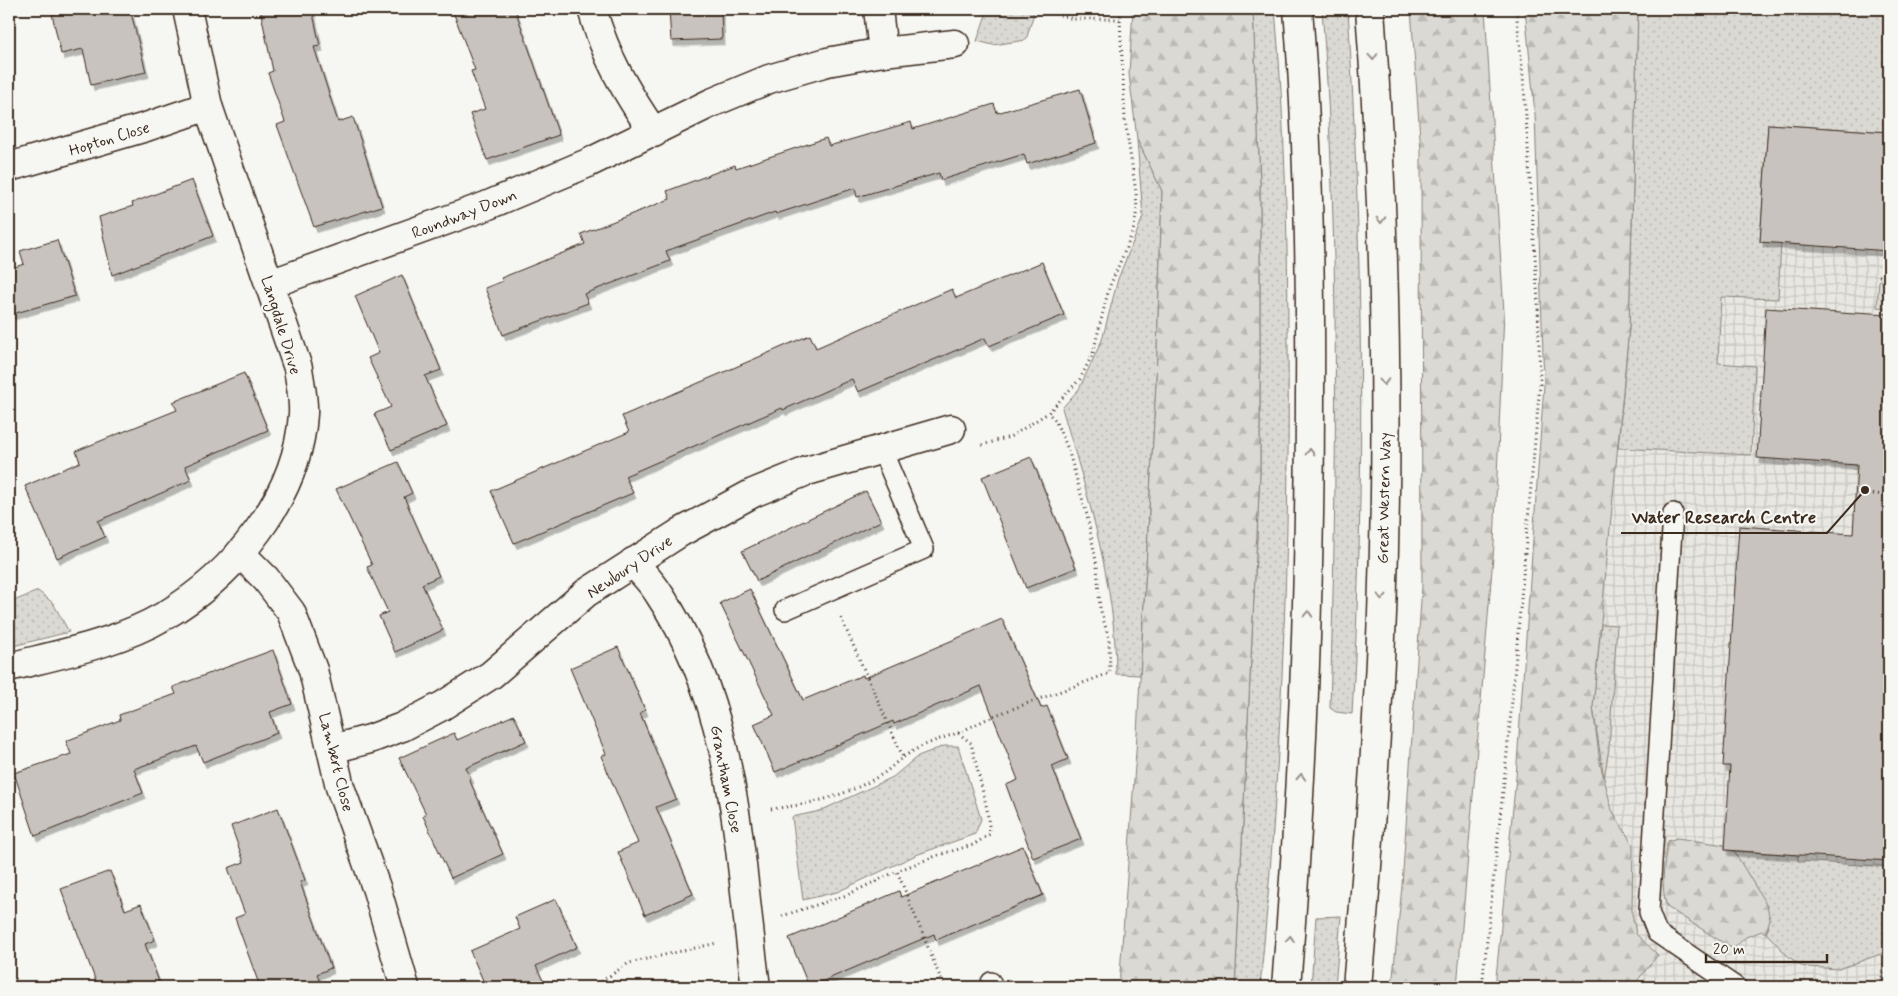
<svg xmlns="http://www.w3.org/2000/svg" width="1898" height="996" viewBox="0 0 1898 996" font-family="Mynerve,sans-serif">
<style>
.industrial{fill:url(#industrial-grid)}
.grass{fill:url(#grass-dots);stroke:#8a8278}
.forest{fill:url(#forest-firs);stroke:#8a8278}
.building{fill:#c8c3be;stroke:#3b2a1e;filter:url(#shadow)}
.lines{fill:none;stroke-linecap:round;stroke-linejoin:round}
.service-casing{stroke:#3b2a1e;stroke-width:22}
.minor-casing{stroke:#3b2a1e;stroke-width:31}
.primary-casing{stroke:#3b2a1e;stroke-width:31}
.path{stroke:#3b2a1e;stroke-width:3;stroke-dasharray:1 4;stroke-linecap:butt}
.service{stroke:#f6f6f2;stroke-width:19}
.minor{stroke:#f6f6f2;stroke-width:28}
.primary{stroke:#f6f6f2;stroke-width:28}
.oneway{stroke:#989088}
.labels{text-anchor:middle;stroke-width:4.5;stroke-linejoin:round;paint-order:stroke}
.street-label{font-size:16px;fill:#3b2a1e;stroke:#f6f6f2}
.leader{fill:none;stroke:#3b2a1e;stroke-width:2}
.callout-dot{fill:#3b2a1e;stroke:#f6f6f2;stroke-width:2}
.callout-label{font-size:18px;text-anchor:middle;font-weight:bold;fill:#3b2a1e;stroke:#f6f6f2;stroke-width:4.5;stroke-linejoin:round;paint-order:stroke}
</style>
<defs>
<pattern id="industrial-grid" width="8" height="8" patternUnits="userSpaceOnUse" patternTransform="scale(1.25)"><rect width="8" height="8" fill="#e8e7e2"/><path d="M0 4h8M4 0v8" fill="none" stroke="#c8c6c1"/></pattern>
<pattern id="grass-dots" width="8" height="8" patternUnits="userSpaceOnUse" patternTransform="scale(1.25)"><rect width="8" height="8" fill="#dad9d3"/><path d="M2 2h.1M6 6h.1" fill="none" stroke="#bcbab5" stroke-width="1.8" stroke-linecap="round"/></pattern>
<pattern id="forest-firs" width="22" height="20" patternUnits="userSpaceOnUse" patternTransform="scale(1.25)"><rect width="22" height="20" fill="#dad9d3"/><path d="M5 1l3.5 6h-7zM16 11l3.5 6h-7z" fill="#bcbab5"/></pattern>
<filter id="shadow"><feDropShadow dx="3" dy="5.5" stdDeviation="0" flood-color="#0004"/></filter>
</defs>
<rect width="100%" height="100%" fill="#f6f6f2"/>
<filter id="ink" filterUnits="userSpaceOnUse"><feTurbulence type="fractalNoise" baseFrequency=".02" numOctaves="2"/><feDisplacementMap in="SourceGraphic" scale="10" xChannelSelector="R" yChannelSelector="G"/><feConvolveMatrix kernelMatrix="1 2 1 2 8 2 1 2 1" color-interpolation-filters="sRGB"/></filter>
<g filter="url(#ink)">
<polygon class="industrial" points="1638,9 1889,9 1889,987 1632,987 1658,955 1636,934 1612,810 1600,763 1593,707 1618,448 1638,50"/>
<g class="grass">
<polygon points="988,9 1019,9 1034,13 1026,40 993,45 977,41"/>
<path d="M1253,9H1275C1285,123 1288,238 1288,353C1290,565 1280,777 1260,987H1235L1260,473V182Z"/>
<path d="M1322,9H1348C1362,243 1366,480 1352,714L1336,712L1330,708C1337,475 1340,241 1322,9Z"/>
<polygon points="1638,9 1889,9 1889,132 1768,124 1760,242 1781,243 1778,299 1721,297 1718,363 1755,366 1751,455 1618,448 1629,328"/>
<path d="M1137,139L1162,191L1156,384L1140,675L1116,674C1116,584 1087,493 1062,408L1079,389L1102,340L1118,279L1143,217Z"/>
<polygon points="1879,280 1889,281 1889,308 1877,307"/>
<polygon points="38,591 53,603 69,632 9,647 9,603"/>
<polygon points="1601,624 1617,625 1609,748 1604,779 1593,707"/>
<polygon points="944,746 958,746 981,819 975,834 916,855 837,892 803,900 792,817 820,811 893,777 918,756"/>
<polygon points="1734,851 1798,855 1798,861 1889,867 1889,951 1839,969 1808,967 1801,966 1788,956 1766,933 1769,927 1751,882"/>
<polygon points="1341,916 1335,987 1311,987 1316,917"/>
</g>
<g class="forest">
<polygon points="1133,9 1253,9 1260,182 1260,473 1235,987 1119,987 1136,752 1156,384 1162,191 1137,139 1129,74"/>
<polygon points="1411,9 1485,9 1504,313 1494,545 1457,987 1392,987 1402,886 1422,586 1421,152"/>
<polygon points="1525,9 1638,9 1629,328 1593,707 1600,763 1612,810 1633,845 1632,913 1636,934 1658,955 1632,987 1495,987 1516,777 1544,385 1535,114"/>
<path d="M1677,838L1725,845V850L1734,851L1767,906L1770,919L1766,933L1762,931L1746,937L1733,949L1667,907C1660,887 1664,861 1668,841Z"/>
</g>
<g class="building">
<polygon points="71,9 130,9 146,72 91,85 83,49 61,54 52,14"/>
<polygon points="260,9 312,9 320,46 314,47 338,122 353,117 382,206 314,227 277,125 285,122 268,73 273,71"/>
<polygon points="452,9 515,9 559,135 487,160 470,114 485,109 471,71 475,70"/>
<polygon points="669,9 721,9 722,39 671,41"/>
<polygon points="1080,89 1096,143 1027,164 1024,154 941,180 939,173 857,197 855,188 776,214 775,212 666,251 670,261 584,294 588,303 503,335 485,288 503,281 501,278 585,244 581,234 670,199 667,191 735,165 736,168 826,138 829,146 911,122 913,129 994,104 997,113"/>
<polygon points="1768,124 1889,132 1889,251 1760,242"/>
<polygon points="192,180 213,236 112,275 99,217 133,206 132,203"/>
<polygon points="57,240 75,296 9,315 9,269 24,264 20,251"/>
<polygon points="1042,262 1064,315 989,346 985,338 858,392 852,379 783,410 782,408 625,476 633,493 514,543 491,491 629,432 622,416 810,335 816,348 952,289 956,298"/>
<polygon points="402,275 441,370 425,376 447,426 391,450 374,414 391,407 368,358 379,353 355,296"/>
<polygon points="1766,308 1855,314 1855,312 1889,314 1889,861 1725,850 1730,766 1723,766 1739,526 1853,534 1857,465 1757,458"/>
<polygon points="244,373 268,430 185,466 191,480 98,521 105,537 57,558 25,486 80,462 76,451 177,410 173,402"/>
<polygon points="1031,457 1076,568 1026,588 982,477"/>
<polygon points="398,462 412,493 404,497 439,576 422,584 443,630 395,652 379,616 388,612 367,567 372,565 336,489"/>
<polygon points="866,491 881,521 757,581 742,551"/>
<polygon points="750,589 803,700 863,675 864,678 1002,619 1041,708 1047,706 1068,759 1052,766 1081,839 1033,858 1006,785 1018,780 981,686 894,724 893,721 775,772 754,724 774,715 720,603"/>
<polygon points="618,647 645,710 640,713 676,799 656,807 693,894 645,915 618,852 638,843 601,756 606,754 570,668"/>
<polygon points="273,650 292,704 270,712 277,733 203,762 196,746 134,769 143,793 35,836 14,773 71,754 66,741 120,720 119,715 176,694 173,687"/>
<polygon points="514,715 526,741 466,768 471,778 469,779 503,854 451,878 423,816 426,814 399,758 454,733 457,740"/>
<polygon points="278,808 305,880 300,882 331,968 317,974 322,987 260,987 235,918 245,914 228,868 244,862 231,826"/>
<polygon points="1023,846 1043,895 936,940 934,934 809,987 789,938 899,891 901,897"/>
<polygon points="110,871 125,910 141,904 155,940 145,944 161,987 98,987 61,889"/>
<polygon points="556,899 577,947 536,966 546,987 486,987 470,951 520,929 515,917"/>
</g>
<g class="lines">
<g class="service-casing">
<g id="service">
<polyline points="1673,513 1649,912 1657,933 1736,987"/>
<polyline points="785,610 924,549 881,448"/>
<polyline points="991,982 993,987"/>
</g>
</g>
<g class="minor-casing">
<g id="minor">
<path d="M592,9C606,58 625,90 654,133"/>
<polyline points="878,9 883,52"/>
<polyline points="9,167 146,127 208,106"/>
<polyline points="270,284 486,206 588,163 711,103 769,79 827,62 883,52 955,44"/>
<polyline points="240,553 266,579 291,612 313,670 340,787 377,890 405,987"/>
<path d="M633,562C641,572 652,582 659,594C738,711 738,853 756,987"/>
<path d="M9,667C60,654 118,643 164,616C234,575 298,497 303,414C304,399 300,383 298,368L208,106L187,9"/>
<polyline points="332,749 370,739 402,727 442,706 491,675 586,593 681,532 753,493 807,471 951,429"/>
</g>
</g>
<g class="primary-casing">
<g id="primary">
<path d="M1286,987C1302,791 1310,595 1310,397C1311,268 1308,138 1298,9"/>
<path d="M1357,987C1365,897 1372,807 1377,717C1391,482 1387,244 1370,9"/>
</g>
</g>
<g class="path">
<polyline points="1041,9 1073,19 1120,19"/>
<polyline points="1879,276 1889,277"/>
<polyline points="982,445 1010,437 1048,413 1080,379 1093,353 1109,288 1133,232 1137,210 1136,192 1125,120 1120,19 1122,9"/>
<polyline points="1873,494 1889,495"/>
<polyline points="841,618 903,757"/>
<polyline points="958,733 993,716 1110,673 1109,639 1100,608 1097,566 1087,515 1068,449 1055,420 1048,413"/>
<path d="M771,809C812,804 848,796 884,773C891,768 897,761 905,756C921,745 939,739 958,733L971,743L987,809L990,834L973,845L941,854L897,871"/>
<polyline points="782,916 847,895 897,871 944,987"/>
<polyline points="593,987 629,963 717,943"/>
<polyline points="1482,987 1509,734 1540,384 1538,302 1524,86 1516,9"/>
<polyline points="1870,987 1889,971"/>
</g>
<use href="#service" class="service"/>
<use href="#minor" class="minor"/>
<use href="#primary" class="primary"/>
</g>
<defs><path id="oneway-chevron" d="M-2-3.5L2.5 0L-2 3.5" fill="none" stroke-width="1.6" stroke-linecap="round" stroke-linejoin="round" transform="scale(1.25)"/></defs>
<g class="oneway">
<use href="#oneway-chevron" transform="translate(1373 57) rotate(86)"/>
<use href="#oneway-chevron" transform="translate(1381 220) rotate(88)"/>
<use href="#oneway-chevron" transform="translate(1384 382) rotate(89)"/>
<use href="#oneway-chevron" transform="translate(1310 452) rotate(-90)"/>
<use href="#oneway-chevron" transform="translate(1382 597) rotate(91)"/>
<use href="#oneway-chevron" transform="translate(1308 614) rotate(-88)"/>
<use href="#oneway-chevron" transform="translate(1301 777) rotate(-87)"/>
<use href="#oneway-chevron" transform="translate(1290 939) rotate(-85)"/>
</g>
</g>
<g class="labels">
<g class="street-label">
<text transform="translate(109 138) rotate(-17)" y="6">Hopton Close</text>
<text transform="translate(464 213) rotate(-21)" y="6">Roundway Down</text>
<text transform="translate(282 325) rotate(73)" y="6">Langdale Drive</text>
<text transform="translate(1383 498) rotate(-89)" y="6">Great Western Way</text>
<text transform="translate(629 566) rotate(-34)" y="6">Newbury Drive</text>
<text transform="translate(337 762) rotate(76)" y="6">Lambert Close</text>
<text transform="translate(727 779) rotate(79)" y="6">Grantham Close</text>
</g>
</g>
<path class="leader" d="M1865 490L1827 533H1621"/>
<circle class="callout-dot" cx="1865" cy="490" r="5"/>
<g class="callout-label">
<text x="1724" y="523">Water Research Centre</text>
</g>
<rect width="1898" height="996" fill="none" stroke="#f6f6f2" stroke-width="30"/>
<rect x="15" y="15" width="1868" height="966" fill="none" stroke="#3b2a1e" stroke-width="2" filter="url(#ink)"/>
<path d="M1706 954v8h121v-8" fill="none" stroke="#3b2a1e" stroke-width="2.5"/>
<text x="1713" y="954" font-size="15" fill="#3b2a1e" stroke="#f6f6f2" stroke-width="4" paint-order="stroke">20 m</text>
</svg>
